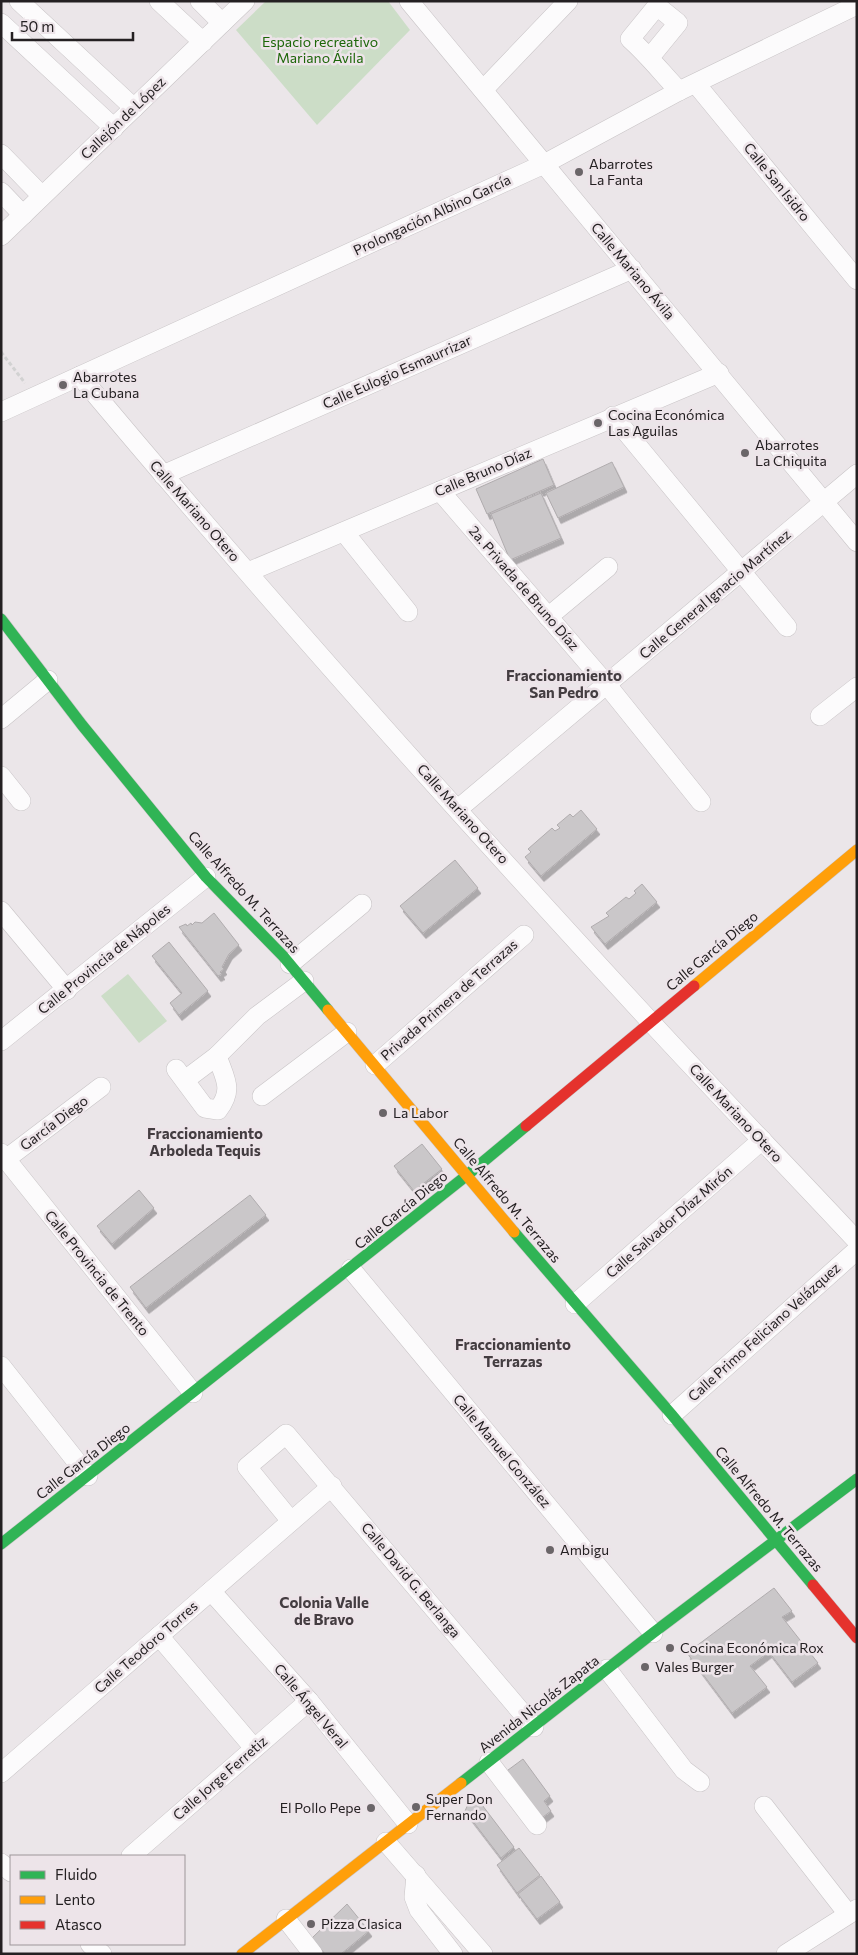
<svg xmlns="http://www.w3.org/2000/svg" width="858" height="1955" viewBox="0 0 858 1955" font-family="Commissioner,sans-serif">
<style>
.green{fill:#ccddc7}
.building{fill:#cac7c9;stroke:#b0acae;filter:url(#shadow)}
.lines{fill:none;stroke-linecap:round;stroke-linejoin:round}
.street-casing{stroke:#c8c4c6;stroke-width:20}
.fast-casing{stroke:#c8c4c6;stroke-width:12}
.slow-casing{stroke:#c8c4c6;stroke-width:12}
.jam-casing{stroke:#c8c4c6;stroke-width:12}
.path{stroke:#d2d2d2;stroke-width:3;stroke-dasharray:4 2.5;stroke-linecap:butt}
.street{stroke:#fcfbfc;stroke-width:19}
.fast{stroke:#30b455;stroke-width:11}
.slow{stroke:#ff9f0a;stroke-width:11}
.jam{stroke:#e5322d;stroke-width:11}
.poi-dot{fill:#6a6568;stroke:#ede4e9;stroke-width:2}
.labels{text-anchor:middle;stroke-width:5;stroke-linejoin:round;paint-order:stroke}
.park-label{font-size:14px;fill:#1c6608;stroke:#ede4e9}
.street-label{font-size:14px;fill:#242022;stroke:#ede4e9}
.poi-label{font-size:14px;fill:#242022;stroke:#ede4e9;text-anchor:start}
.neighbourhood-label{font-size:15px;font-weight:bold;fill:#443d41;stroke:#ede4e9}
</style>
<defs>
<filter id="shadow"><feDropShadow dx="3" dy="5.5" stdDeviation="0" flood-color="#0004"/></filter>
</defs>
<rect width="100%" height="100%" fill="#ebe6e9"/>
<g class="green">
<polygon points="266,1 388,1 410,30 317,125 236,30"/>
<polygon points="128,974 167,1021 139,1043 101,996"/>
</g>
<g class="building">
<polygon points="543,459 554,485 487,514 476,489"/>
<polygon points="612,462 624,487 558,518 546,493"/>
<polygon points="541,493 561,538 510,560 491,514"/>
<polygon points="581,810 597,829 541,876 525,857 531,852 528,849 552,828 555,831 560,828 557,825 570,814 573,817"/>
<polygon points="455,860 478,888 423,933 400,906"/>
<polygon points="642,884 657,902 605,944 591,927 609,916 606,913 626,897 629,899 636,893 634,891"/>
<polygon points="214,913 239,945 229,954 222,967 224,969 220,972 222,974 218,976 179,927 186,924 187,926 191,923 192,925 195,922 202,923"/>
<polygon points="169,942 208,991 179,1015 170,1003 182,993 152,956"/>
<polygon points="422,1144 442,1169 414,1191 394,1166"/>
<polygon points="139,1190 154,1208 112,1244 97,1226"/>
<polygon points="250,1195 266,1215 146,1308 130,1287"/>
<polygon points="774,1588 792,1611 782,1617 818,1663 792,1682 769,1652 750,1666 767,1687 732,1713 687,1653"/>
<polygon points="523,1759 550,1796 544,1801 551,1811 539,1820 504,1773"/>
<polygon points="473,1793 514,1847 501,1858 465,1811"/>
<polygon points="519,1848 540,1875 517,1893 497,1865"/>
<polygon points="541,1876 560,1902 537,1919 518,1894"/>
<polygon points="347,1904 369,1931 341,1954 325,1954 312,1938"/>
</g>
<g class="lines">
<g class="street-casing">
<g id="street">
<polyline points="19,1 134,108"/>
<polyline points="159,1 203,42"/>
<polyline points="200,1 222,23"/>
<polyline points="409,1 857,542"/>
<polyline points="1,23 114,128"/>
<path d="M651,56L678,23L657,6L630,39C648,55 662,73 679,91"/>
<polyline points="696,84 857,280"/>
<polyline points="483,90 568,1"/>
<polyline points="1,154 42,196"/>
<polyline points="1,192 23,215"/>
<polyline points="1,236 245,1"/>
<path d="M80,376C264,596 455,810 649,1020C717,1094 788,1167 857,1241"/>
<polyline points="1,412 544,164 679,91 857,5"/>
<polyline points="613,416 787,627"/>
<polyline points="163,475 632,269"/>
<polyline points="440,491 607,685 701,802"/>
<polyline points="344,532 408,612"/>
<polyline points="248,572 719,373"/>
<polyline points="548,617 608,567"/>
<polyline points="820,716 857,687"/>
<polyline points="1,719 48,680"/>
<polyline points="1,776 21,801"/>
<polyline points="458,809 857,474"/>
<polyline points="1,911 67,990"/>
<polyline points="290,964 362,904"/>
<polyline points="1,1041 206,877"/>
<polyline points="375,1065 524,935"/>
<path d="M176,1069L205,1108L218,1110C234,1089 225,1079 217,1056"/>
<polyline points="185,1080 217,1056 257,1016 304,981"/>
<polyline points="262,1096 347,1032"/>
<polyline points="1,1153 193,1393"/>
<polyline points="6,1159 101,1087"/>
<polyline points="351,1269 653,1633"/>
<polyline points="575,1304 762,1140"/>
<polyline points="1,1366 88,1476"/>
<polyline points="672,1415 857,1250"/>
<polyline points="291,1521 247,1467 286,1434 534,1727"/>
<polyline points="211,1591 309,1701 408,1824"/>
<polyline points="159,1636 254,1748"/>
<polyline points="607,1669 684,1770 700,1782"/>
<polyline points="489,1762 537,1825"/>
<polyline points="1,1773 332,1486"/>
<polyline points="764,1806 848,1914"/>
<polyline points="386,1842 483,1954"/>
<polyline points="131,1856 309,1701"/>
<polyline points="1,1863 11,1872"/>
<polyline points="416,1875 414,1897 419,1910 453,1954"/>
<polyline points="286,1919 313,1954"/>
<polyline points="90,1944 102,1954"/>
<polyline points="786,1954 857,1909"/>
</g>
</g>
<g class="fast-casing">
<g id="fast">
<polyline points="1,619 82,725 206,877 283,956 328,1010"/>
<polyline points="514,1232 672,1415 813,1585"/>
<polyline points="1,1544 466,1176 526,1126"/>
<polyline points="461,1783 653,1633 857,1479"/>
</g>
</g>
<g class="slow-casing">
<g id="slow">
<polyline points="694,986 857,850"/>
<polyline points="328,1010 514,1232"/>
<polyline points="242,1954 461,1783"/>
</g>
</g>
<g class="jam-casing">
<g id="jam">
<polyline points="526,1126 694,986"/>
<polyline points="813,1585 857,1638"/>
</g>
</g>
<polyline class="path" points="1,352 25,383"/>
<use href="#street" class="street"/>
<use href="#fast" class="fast"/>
<use href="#slow" class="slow"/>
<use href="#jam" class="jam"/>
</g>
<g class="poi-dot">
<circle cx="579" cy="172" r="5"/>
<circle cx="63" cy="385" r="5"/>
<circle cx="598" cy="423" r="5"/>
<circle cx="745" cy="453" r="5"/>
<circle cx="383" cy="1113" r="5"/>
<circle cx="550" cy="1550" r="5"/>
<circle cx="670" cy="1648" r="5"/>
<circle cx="645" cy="1667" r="5"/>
<circle cx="416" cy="1807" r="5"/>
<circle cx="371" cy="1808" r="5"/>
<circle cx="311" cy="1924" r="5"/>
</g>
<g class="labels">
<g class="park-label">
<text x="320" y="47">Espacio recreativo<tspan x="320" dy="16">Mariano Ávila</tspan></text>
</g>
<g class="street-label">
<text transform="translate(123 118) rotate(-44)" y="5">Callejón de López</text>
<text transform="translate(777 182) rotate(51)" y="5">Calle San Isidro</text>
<text transform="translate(432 215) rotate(-25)" y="5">Prolongación Albino García</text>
<text transform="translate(633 271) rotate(50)" y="5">Calle Mariano Ávila</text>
<text transform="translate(397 372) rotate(-24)" y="5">Calle Eulogio Esmaurrizar</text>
<text transform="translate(483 472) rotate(-23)" y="5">Calle Bruno Díaz</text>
<text transform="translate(195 511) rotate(49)" y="5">Calle Mariano Otero</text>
<text transform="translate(524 588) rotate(49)" y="5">2a. Privada de Bruno Díaz</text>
<text transform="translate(715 594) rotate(-40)" y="5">Calle General Ignacio Martínez</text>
<text transform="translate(463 814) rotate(48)" y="5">Calle Mariano Otero</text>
<text transform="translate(244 892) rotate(48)" y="5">Calle Alfredo M. Terrazas</text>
<text transform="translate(712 951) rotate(-40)" y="5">Calle García Diego</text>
<text transform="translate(104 959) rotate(-39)" y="5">Calle Provincia de Nápoles</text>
<text transform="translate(449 1000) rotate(-41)" y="5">Privada Primera de Terrazas</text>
<text transform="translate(736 1113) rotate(47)" y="5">Calle Mariano Otero</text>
<text transform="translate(54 1123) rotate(-37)" y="5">García Diego</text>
<text transform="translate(507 1200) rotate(50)" y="5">Calle Alfredo M. Terrazas</text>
<text transform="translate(401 1210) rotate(-39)" y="5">Calle García Diego</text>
<text transform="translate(669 1222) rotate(-41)" y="5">Calle Salvador Díaz Mirón</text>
<text transform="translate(97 1273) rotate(51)" y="5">Calle Provincia de Trento</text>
<text transform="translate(764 1332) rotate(-42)" y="5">Calle Primo Feliciano Velázquez</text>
<text transform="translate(502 1451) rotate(50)" y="5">Calle Manuel González</text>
<text transform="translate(83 1461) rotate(-38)" y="5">Calle García Diego</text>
<text transform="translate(769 1509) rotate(50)" y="5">Calle Alfredo M. Terrazas</text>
<text transform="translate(411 1580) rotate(50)" y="5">Calle David G. Berlanga</text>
<text transform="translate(146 1647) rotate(-41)" y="5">Calle Teodoro Torres</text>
<text transform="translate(539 1704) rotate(-38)" y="5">Avenida Nicolás Zapata</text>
<text transform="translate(311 1706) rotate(50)" y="5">Calle Ángel Veral</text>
<text transform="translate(220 1778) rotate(-41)" y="5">Calle Jorge Ferretiz</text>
</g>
<g class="poi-label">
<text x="589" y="169">Abarrotes<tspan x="589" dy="16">La Fanta</tspan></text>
<text x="73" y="382">Abarrotes<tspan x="73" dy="16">La Cubana</tspan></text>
<text x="608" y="420">Cocina Económica<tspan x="608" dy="16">Las Aguilas</tspan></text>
<text x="755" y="450">Abarrotes<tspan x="755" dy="16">La Chiquita</tspan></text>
<text x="393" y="1118">La Labor</text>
<text x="560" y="1555">Ambigu</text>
<text x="680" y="1653">Cocina Económica Rox</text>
<text x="655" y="1672">Vales Burger</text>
<text x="426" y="1804">Super Don<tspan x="426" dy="16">Fernando</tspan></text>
<text x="361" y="1813" text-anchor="end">El Pollo Pepe</text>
<text x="321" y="1929">Pizza Clasica</text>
</g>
<g class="neighbourhood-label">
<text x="564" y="681">Fraccionamiento<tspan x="564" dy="17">San Pedro</tspan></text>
<text x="205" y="1139">Fraccionamiento<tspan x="205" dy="17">Arboleda Tequis</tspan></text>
<text x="513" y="1350">Fraccionamiento<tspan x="513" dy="17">Terrazas</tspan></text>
<text x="324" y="1608">Colonia Valle<tspan x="324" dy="17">de Bravo</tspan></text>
</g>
</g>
<rect width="858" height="1955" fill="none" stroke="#242022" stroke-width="5"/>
<rect x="10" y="1855" width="175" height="90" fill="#ede4e9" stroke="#9d9699"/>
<rect x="20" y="1871" width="25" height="8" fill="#30b455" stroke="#9d9699"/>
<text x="55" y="1880" font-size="15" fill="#242022">Fluido</text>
<rect x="20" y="1896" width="25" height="8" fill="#ff9f0a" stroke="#9d9699"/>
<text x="55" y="1905" font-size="15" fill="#242022">Lento</text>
<rect x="20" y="1921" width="25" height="8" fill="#e5322d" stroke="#9d9699"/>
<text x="55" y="1930" font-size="15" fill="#242022">Atasco</text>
<path d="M12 32v8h121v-8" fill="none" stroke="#242022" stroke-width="2.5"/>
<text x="20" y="32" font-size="15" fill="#242022" stroke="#ede4e9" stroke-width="4" paint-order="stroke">50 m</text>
</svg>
